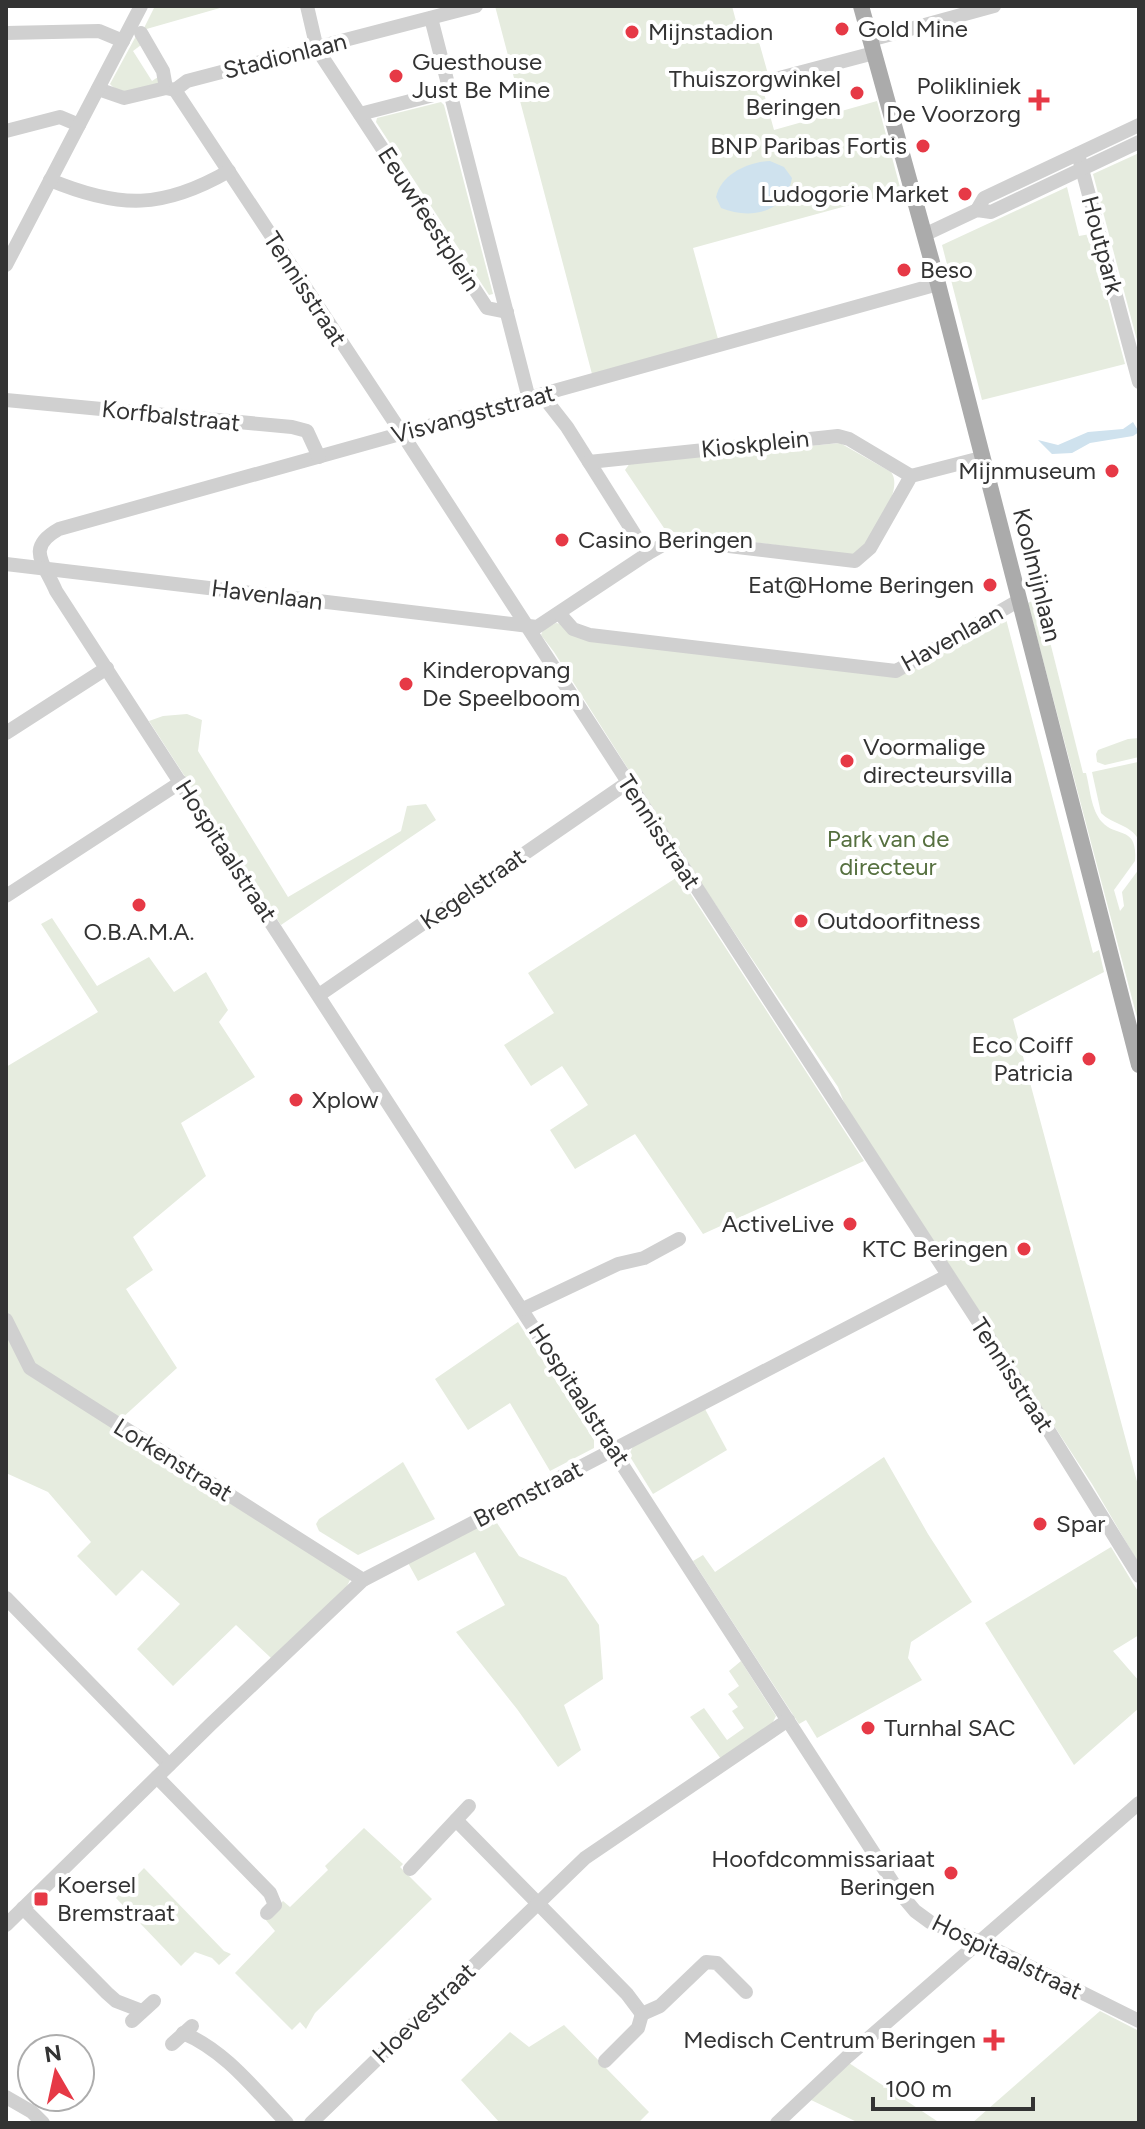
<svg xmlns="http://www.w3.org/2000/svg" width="1145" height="2129" viewBox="0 0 1145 2129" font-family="Figtree,sans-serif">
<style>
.green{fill:#e6ecdf}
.water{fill:#cfe2ee}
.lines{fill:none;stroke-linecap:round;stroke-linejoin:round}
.minor{stroke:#d0d0d0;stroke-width:14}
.major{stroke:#ababab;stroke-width:16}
.poi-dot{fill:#e63946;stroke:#fff;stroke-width:3}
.labels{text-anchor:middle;stroke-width:8;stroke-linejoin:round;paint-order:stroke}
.poi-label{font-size:24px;fill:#333;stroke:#fff;text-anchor:start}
.street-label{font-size:24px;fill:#333;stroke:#fff}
.park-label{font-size:24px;fill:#56703f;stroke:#fff}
</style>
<rect width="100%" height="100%" fill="#fff"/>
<g class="green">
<polygon points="155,6 227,6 143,30"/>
<polygon points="495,6 732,6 741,40 757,35 768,74 762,86 774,130 877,101 901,191 693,248 718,339 592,374"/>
<path d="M136,36L141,45L133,51L152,81L161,75V83C144,88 123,99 110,84Z"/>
<polygon points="441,102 444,105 493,294 489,295 376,122 377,118"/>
<polygon points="1139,153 1139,348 1093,174"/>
<polygon points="1067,187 1079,236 1090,234 1125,364 982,400 942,245"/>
<path d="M840,443L891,472C905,490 871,534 860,552L853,555L666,531L625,470L630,463Z"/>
<path d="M1032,601L1040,602L1083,773H1086C1090,788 1091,810 1102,822C1116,838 1138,825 1135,861L1114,890L1120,911L1124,906L1122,892L1139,869V1025L1028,603Z"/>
<polygon points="1005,615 1093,953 1099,950 1104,972 1013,1019 1139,1489 1139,1564 1092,1484 845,1105 838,1087 689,865 554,652 541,635 543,630 556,623 884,675"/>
<polygon points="187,714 202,720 198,751 288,897 401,831 407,806 426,804 436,820 281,925 149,721 163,716"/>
<polygon points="1139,738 1139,757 1105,765 1097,762 1096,754 1098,750 1128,739"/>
<path d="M1138,762L1139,769V840C1130,824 1113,825 1101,813L1092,772Z"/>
<polygon points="679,876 864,1161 703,1234 635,1134 575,1169 550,1130 588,1105 562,1066 531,1086 504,1045 554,1013 528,973"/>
<polygon points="52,918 97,986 149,957 174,992 206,972 228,1010 219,1022 255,1077 181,1123 206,1176 133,1237 153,1270 126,1289 177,1368 121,1419 351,1578 346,1588 271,1658 236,1625 173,1686 137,1649 180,1604 142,1570 116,1596 77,1556 91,1542 48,1492 6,1473 6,1067 98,1012 41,924"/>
<polygon points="518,1322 594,1440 594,1448 550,1471 510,1403 468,1430 435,1379"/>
<polygon points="705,1409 727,1450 653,1494 629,1455 633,1446"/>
<polygon points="884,1457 928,1534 972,1602 911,1642 908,1658 922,1680 817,1738 806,1720 799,1724 693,1561 703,1555 715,1572"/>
<polygon points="403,1462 435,1519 358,1555 319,1531 316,1524 319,1519"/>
<polygon points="493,1517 519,1556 566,1577 599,1625 603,1679 564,1705 581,1750 558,1767 517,1709 456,1632 505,1605 475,1552 418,1581 407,1561"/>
<polygon points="1111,1547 1139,1593 1139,1635 1113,1651 1139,1681 1139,1708 1074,1765 985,1623"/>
<polygon points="741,1661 776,1716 772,1724 721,1759 690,1717 704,1708 727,1740 744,1728 732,1711 738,1707 728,1694 739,1686 729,1671"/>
<polygon points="364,1828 403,1864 400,1867 432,1899 315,2013 306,2029 300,2022 292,2030 235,1973 275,1931 265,1919 283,1901 290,1907 328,1870 325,1866"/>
<polygon points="144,1868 224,1951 231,1954 219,1965 212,1958 195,1952 181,1966 116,1898"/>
<polygon points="1100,2011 1139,2031 1139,2123 972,2123"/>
<polygon points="564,2025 649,2112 638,2123 500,2123 461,2080 510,2032 529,2047"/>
<polygon points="849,2063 940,2123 859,2123 809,2099"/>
</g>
<g class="water">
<path d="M770,161L784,167L792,178C786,213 750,220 721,208L716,197C721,174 748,162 770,161Z"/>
<polygon points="1133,422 1139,432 1133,436 1090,443 1072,453 1052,454 1038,440 1058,445 1088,432 1123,429"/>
</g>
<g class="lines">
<g class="minor">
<polyline points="307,6 317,49 487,308 507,312"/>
<polyline points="431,18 529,399"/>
<polyline points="6,33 99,31 123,41"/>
<polyline points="141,33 163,71 166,88"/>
<polyline points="870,40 994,6"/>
<polyline points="768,81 874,53"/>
<polyline points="98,89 124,98 166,88 175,90"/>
<polyline points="175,90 401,432 772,1004 1039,1415 1139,1576"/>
<polyline points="175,90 187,81 476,6"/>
<polyline points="360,114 449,91"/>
<polyline points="6,131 60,117 79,125"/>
<polyline points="1078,154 1139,382"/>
<path d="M50,180C120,209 163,209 229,171"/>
<polyline points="977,210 984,198 1139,125"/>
<polyline points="924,235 977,210 991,212 1139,142"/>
<polyline points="6,265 141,6"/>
<path d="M938,284L59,529C25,548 44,563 56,591L899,1892L915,1911L930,1922L980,1942L1139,2021"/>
<polyline points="542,395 567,427 647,554"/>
<polyline points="6,400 292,427 307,431 319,457"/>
<polyline points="589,462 838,436 849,439 911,476"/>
<polyline points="6,564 537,627 647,554 668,542 678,540 855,561 870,548 911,476 981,458"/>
<polyline points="559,613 573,629 590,635 896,671 1018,601"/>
<polyline points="6,733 107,668"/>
<polyline points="6,896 181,782"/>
<polyline points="319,995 627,783"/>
<polyline points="523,1309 618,1264 644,1258 679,1239"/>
<polyline points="6,1320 30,1368 363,1580"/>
<polyline points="6,1598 169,1765"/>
<polyline points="157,1777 270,1893 275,1905 267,1913"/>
<polyline points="456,1820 627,1994 642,2014"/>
<polyline points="410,1869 469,1806"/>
<polyline points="23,1908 107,1993 116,2001 142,2011"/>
<polyline points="6,1925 211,1724 363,1580 947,1276"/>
<polyline points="642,2014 660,2006 706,1962 717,1963 746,1992"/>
<polyline points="132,2021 154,2001"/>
<path d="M183,2033C226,2051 255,2090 287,2123"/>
<polyline points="172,2044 192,2026"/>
<polyline points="605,2061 638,2028 642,2014"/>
<polyline points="6,2097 32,2112 43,2123"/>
<polyline points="311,2123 585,1858 788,1720"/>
<polyline points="777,2123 847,2057 1139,1803"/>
</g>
<polyline class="major" points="861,6 938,284 1139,1065"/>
</g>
<g class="poi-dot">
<circle cx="842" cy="29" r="8"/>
<circle cx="632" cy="32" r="8"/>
<circle cx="396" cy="76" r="8"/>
<circle cx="857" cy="93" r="8"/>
<path d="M1035 88h8v8h8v8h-8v8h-8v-8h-8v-8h8z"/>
<circle cx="923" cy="146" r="8"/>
<circle cx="965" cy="194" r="8"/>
<circle cx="904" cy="270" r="8"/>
<circle cx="1112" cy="471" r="8"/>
<circle cx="562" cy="540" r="8"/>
<circle cx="990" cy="585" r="8"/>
<circle cx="406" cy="684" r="8"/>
<circle cx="847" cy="761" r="8"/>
<circle cx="139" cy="905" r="8"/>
<circle cx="801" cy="921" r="8"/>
<circle cx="1089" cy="1059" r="8"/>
<circle cx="296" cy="1100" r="8"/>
<circle cx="850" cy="1224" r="8"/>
<circle cx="1024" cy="1249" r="8"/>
<circle cx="1040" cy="1524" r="8"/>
<circle cx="868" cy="1728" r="8"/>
<circle cx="951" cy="1873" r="8"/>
<rect x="33" y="1891" width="16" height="16" rx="4"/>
<path d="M990 2028h8v8h8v8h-8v8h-8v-8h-8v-8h8z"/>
</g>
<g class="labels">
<g class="poi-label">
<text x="858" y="37">Gold Mine</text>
<text x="648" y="40">Mijnstadion</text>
<text x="412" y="70">Guesthouse<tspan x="412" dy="28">Just Be Mine</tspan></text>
<text x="841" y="87" text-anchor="end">Thuiszorgwinkel<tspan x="841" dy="28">Beringen</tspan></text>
<text x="1021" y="94" text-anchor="end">Polikliniek<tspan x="1021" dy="28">De Voorzorg</tspan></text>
<text x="907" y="154" text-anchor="end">BNP Paribas Fortis</text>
<text x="949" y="202" text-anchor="end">Ludogorie Market</text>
<text x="920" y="278">Beso</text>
<text x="1096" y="479" text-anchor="end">Mijnmuseum</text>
<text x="578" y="548">Casino Beringen</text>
<text x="974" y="593" text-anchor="end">Eat@Home Beringen</text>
<text x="422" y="678">Kinderopvang<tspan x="422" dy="28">De Speelboom</tspan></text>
<text x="863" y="755">Voormalige<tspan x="863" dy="28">directeursvilla</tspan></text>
<text x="817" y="929">Outdoorfitness</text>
<text x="139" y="940" text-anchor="middle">O.B.A.M.A.</text>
<text x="1073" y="1053" text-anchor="end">Eco Coiff<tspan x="1073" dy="28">Patricia</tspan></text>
<text x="312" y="1108">Xplow</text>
<text x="834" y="1232" text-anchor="end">ActiveLive</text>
<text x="1008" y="1257" text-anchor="end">KTC Beringen</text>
<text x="1056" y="1532">Spar</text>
<text x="884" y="1736">Turnhal SAC</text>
<text x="935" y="1867" text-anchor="end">Hoofdcommissariaat<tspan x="935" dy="28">Beringen</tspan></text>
<text x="57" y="1893">Koersel<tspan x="57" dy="28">Bremstraat</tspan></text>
<text x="976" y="2048" text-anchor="end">Medisch Centrum Beringen</text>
</g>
<g class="street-label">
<text transform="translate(285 56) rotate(-14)" y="8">Stadionlaan</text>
<text transform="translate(429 219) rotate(57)" y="8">Eeuwfeestplein</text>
<text transform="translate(1102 245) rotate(75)" y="8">Houtpark</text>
<text transform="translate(305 289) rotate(57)" y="8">Tennisstraat</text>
<text transform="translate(473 414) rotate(-15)" y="8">Visvangststraat</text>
<text transform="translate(171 416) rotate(6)" y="8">Korfbalstraat</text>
<text transform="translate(755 444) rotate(-6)" y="8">Kioskplein</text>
<text transform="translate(1037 575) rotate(76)" y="8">Koolmijnlaan</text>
<text transform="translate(267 595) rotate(7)" y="8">Havenlaan</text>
<text transform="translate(952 638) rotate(-29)" y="8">Havenlaan</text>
<text transform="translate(659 832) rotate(57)" y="8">Tennisstraat</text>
<text transform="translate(226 851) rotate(57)" y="8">Hospitaalstraat</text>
<text transform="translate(473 889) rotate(-35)" y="8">Kegelstraat</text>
<text transform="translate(1012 1375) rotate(57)" y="8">Tennisstraat</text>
<text transform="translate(579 1395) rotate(57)" y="8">Hospitaalstraat</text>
<text transform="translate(173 1460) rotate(32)" y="8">Lorkenstraat</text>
<text transform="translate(528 1494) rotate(-27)" y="8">Bremstraat</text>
<text transform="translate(1007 1957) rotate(26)" y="8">Hospitaalstraat</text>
<text transform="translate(424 2013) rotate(-44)" y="8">Hoevestraat</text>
</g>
<g class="park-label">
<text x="888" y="847">Park van de<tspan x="888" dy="28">directeur</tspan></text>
</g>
</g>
<rect width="1145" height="2129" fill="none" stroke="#333333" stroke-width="16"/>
<g transform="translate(56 2073) rotate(351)"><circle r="38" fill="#ffffff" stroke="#adadad" stroke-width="2"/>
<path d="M0-6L14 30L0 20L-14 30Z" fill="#e63946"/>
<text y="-12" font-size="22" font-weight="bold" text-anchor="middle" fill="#333333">N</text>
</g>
<path d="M873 2097v12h160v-12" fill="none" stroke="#333333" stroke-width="4"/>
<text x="885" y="2097" font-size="24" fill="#333333" stroke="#ffffff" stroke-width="6" paint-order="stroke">100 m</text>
</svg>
